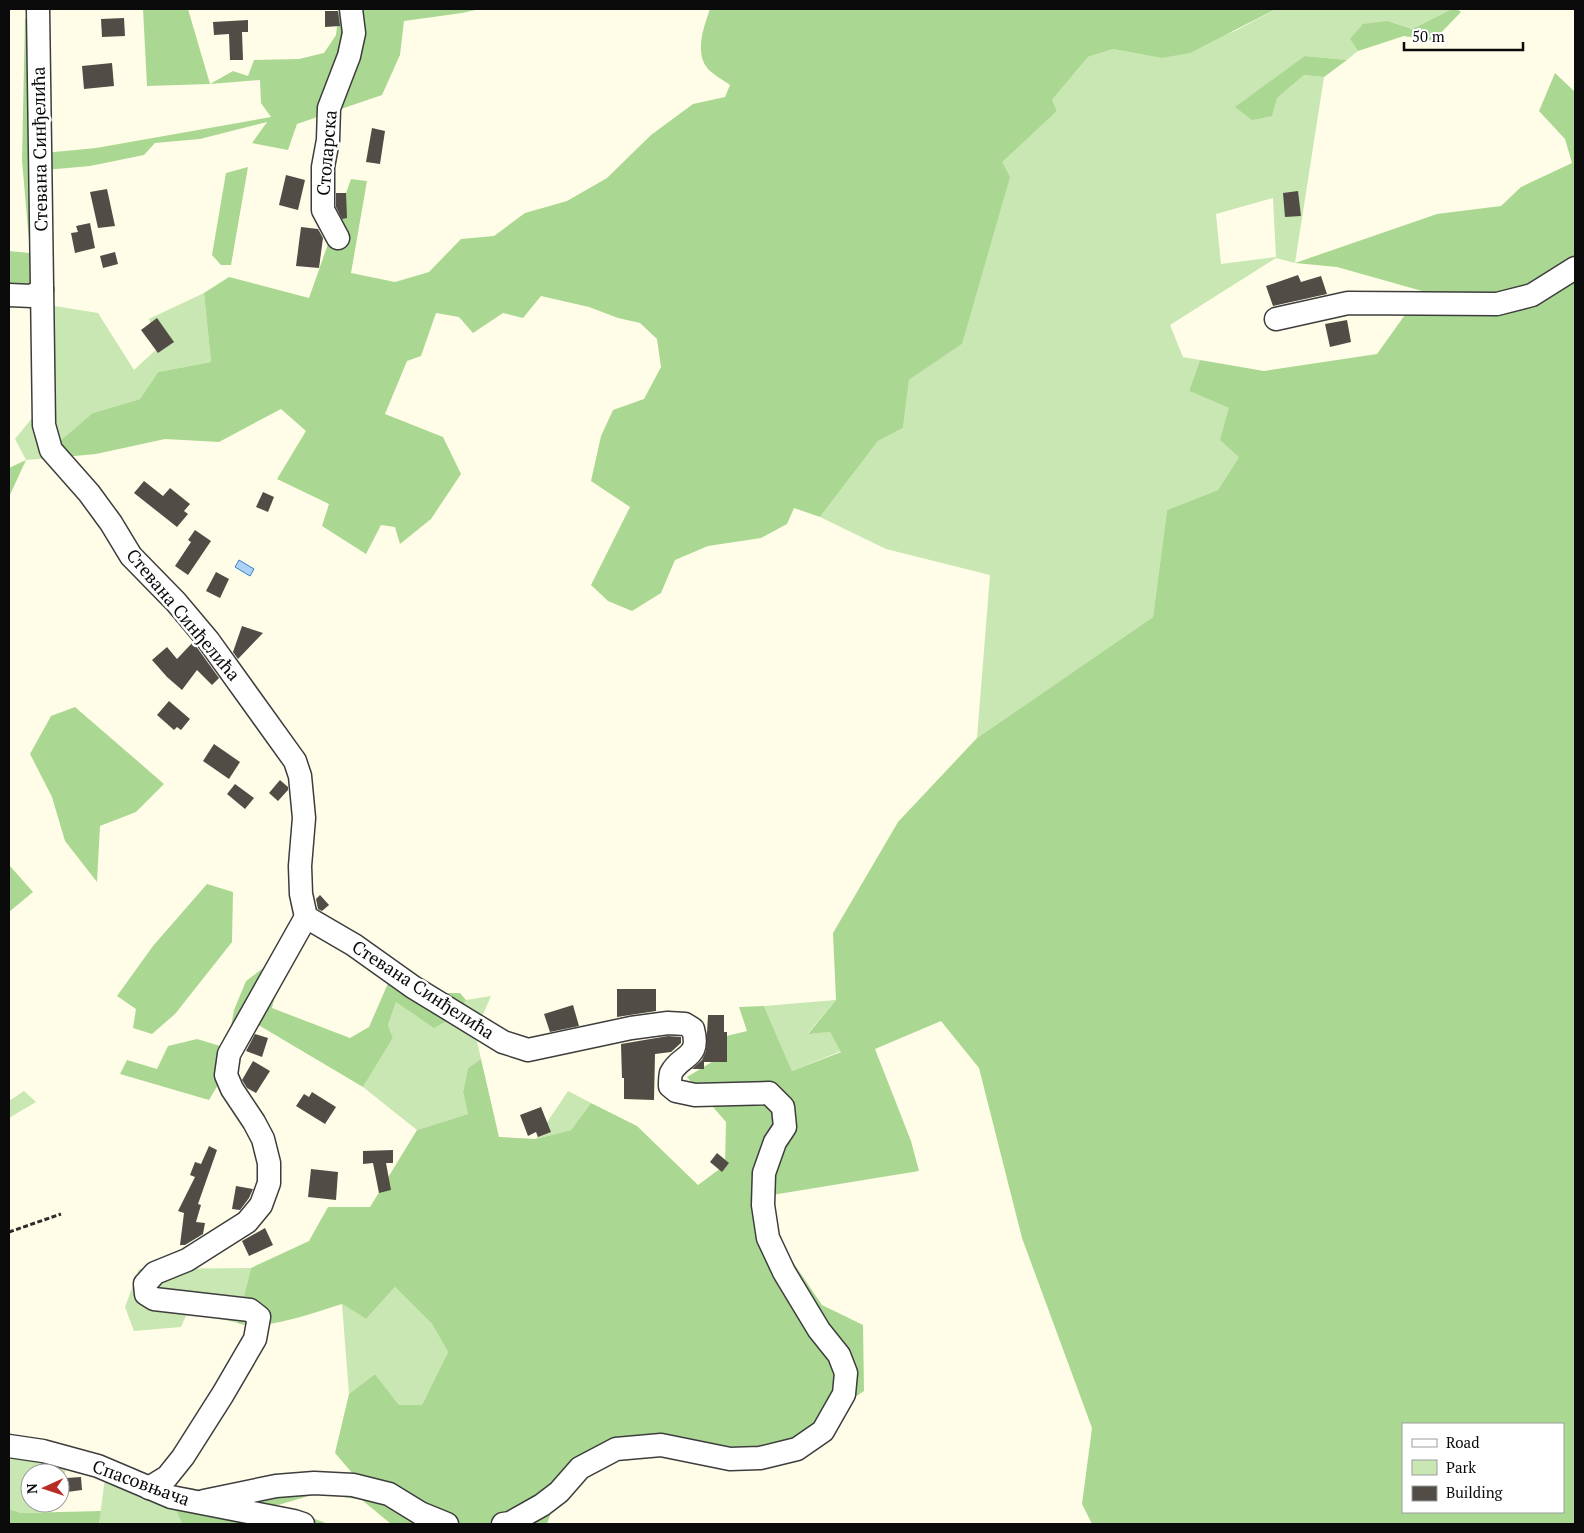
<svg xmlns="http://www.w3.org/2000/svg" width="1584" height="1533" viewBox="0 0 1584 1533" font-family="'PT Serif',serif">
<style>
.green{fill:#c8e7b2;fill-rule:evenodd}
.forest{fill:#aad892;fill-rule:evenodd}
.water{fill:#acd3f5;stroke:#3480cc}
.building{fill:#524c46}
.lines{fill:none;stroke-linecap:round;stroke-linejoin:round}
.minor-casing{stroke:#3d3d3d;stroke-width:25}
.path{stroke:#2c2c2c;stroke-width:3;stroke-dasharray:5 2.5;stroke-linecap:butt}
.minor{stroke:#fff;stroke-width:22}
.labels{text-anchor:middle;stroke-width:5;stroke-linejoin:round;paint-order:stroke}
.street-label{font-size:18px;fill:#0a0a0a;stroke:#fff}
</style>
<rect width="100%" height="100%" fill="#fffde7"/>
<g class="green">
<path d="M1276,9H1452L1412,29L1388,21L1350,39L1358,51L1347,60L1305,56L1277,98L1304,75L1324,77L1295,263L1276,258L1170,325L1183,357L1200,360L1189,391L1229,408L1239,457L1218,490L1167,510L1153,617L977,738L990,575L886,549L820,517L878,441L903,428L909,380L962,344L1001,162L1057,111L1052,100L1088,57L1113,49L1161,58L1235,31ZM1273,198L1276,257L1221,264L1216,214Z"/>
<polygon points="204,293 211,362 158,372 140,399 93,413 63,457 26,460 15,439 37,412 48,305 98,313 134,370 159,347 149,319"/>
<polygon points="491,996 475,1033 481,1059 468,1068 463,1092 468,1114 417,1130 363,1087 393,1038 388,1025 396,1002 454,1017 466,1000"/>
<polygon points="836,1000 808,1033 830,1032 841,1051 792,1071 764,1006"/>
<polygon points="24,1091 36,1102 9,1118 9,1101"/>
<polygon points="568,1091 591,1103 571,1130 536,1139"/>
<polygon points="251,1268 237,1323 188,1311 181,1327 134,1331 125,1307 139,1269"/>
<polygon points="395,1287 432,1324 448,1352 422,1405 399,1405 375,1374 349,1394 342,1304 366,1319"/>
<polygon points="9,1439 73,1451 60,1486 60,1473 30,1473 30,1503 54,1503 50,1512 21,1513 9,1509"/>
<polygon points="105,1478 177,1512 182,1524 99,1524"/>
</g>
<g class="forest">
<polygon points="143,9 188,9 210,84 233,71 248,76 254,60 299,59 324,53 336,35 339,9 480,9 462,13 404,21 400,55 382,95 297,124 288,150 252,143 267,122 200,139 155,143 144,155 90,166 45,170 48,305 9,302 9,251 30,253 22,160 25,19 47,12 33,154 96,148 271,117 261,103 260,80 210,84 147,86"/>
<path d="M710,9H1276L1190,53L1161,58L1113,49L1088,57L1052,100L1057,111L1002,162L1010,177L962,344L909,380L903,428L878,441L820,517L794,508L787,524L761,538L708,546L675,560L661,593L632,611L608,601L591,585L630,507L591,481L601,436L613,410L644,399L661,367L657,339L640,323L618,318L589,307L541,296L523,318L503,313L473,333L459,317L436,313L421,356L407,361L385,414L443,437L461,474L431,519L400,544L395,527L381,525L366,554L322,526L329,504L277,479L306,431L281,409L219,442L165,439L96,454L63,457L58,443L93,413L140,399L158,372L211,362L204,293L229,277L309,298L351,179L367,181L351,273L395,282L429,272L461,239L494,236L525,213L567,201L607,178L651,135L693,104L725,97L730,85C723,80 714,75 708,69C694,53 704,26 710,9Z"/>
<polygon points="1452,9 1457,9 1461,12 1433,41 1404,36 1358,51 1350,39 1363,24 1388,21 1412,29"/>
<polygon points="1305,56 1347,60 1324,77 1304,75 1277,98 1272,116 1252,120 1235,107"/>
<path d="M1555,73L1575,92V1524H1092L1082,1504L1092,1428L1022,1238L979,1068L941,1021L875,1049L911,1141L919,1171L772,1195L778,1240L822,1305L863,1325L864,1391L819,1421L797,1438L723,1465L663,1454L619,1458L564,1475L547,1524H391L362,1500L319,1493L268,1508L310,1517L328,1524H182L177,1512L105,1478L191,1488L208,1492L353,1474L335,1453L349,1394L375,1374L399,1405H422L448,1352L432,1324L395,1287L366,1319L342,1304C316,1312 262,1332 237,1323L251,1268L309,1241L328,1207H370L417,1130L468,1114L463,1092L468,1068L481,1059L499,1137L536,1139L571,1130L591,1103L637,1126L698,1185L725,1165L726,1122L687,1077L720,1057L718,1038L747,1031L739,1007L764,1006L792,1071L841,1052L830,1032L808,1034L836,1000L833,933L898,822L977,738L1153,617L1167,510L1218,490L1239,457L1220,440L1229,408L1189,391L1200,360L1264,371L1377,354L1422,291L1337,267L1295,263L1437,214L1501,206L1521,187L1572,163L1565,139L1539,111ZM1403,1424H1563V1512H1403Z"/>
<polygon points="248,167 231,265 221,265 212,255 226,173"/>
<polygon points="26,460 9,497 9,468"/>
<polygon points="75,707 164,784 136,812 100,826 97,882 65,841 52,797 30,754 51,716"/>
<polygon points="9,865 33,892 9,912"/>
<polygon points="207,884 233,892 232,942 175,1014 152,1034 133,1028 136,1009 117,996 153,946"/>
<polygon points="270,963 281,970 272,1008 350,1038 369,1027 396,965 433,993 460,993 466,1000 454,1017 434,1028 396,1002 388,1025 393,1038 363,1087 255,1023 209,1100 120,1074 127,1060 157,1069 168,1046 197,1039 227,1048 234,1010 246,981"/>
<polygon points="9,1509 21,1513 101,1511 99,1524 9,1524"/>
</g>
<polygon class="water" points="239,560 254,569 250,576 235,567"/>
<g class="building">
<polygon points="325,11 338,11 340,26 325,27"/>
<polygon points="124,18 125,36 102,37 101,19"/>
<polygon points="248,20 248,32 242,32 243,60 230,60 229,34 214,35 213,22"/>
<polygon points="112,63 114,86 84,89 82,66"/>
<polygon points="372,128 385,131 380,164 366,162"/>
<polygon points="286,175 305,180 298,210 279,205"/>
<polygon points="107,189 115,226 98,228 90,192"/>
<polygon points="1298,191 1301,216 1285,217 1283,193"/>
<polygon points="336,193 346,193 347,218 342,219 336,207"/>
<polygon points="90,223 95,248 75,253 71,233 78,232 76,226"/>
<polygon points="301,227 318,229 323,238 319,268 296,266"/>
<polygon points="115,252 118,264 103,268 100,256"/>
<polygon points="1298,275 1301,282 1321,276 1327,294 1273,306 1266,286"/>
<polygon points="157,318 174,342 158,353 141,330"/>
<polygon points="1347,320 1351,342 1330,347 1325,324"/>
<polygon points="144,481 163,496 170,488 190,504 184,511 188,514 177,527 134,493"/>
<polygon points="263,492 274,497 268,512 256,507"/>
<polygon points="195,530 211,541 188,575 175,566 191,542 188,540"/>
<polygon points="216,572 229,579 220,598 206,591"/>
<polygon points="242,626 263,633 238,659 233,652"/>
<polygon points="193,642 219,678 212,685 197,670 182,690 167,677 152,660 167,647 177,659"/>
<polygon points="169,701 190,719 181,730 177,727 174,730 157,715"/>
<polygon points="214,744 240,762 229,779 203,761"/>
<polygon points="280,780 288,787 288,790 278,801 269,793"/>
<polygon points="235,784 254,798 245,809 227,794"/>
<polygon points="320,895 329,905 322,911 318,909 316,899"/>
<polygon points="617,989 656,989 656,1011 617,1017"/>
<polygon points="573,1005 579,1026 550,1032 544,1014"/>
<polygon points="708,1015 724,1015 724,1032 727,1032 727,1062 704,1062 704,1069 692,1069 702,1060 706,1051"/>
<polygon points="255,1034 268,1038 262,1057 246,1051"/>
<polygon points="668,1036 681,1037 681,1043 671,1052 655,1054 654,1100 624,1099 624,1078 622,1078 621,1044"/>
<polygon points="253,1061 270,1071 256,1093 247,1088 242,1080"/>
<polygon points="312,1092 336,1107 325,1124 296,1106 304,1094 309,1097"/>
<polygon points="541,1107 551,1132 538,1137 536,1132 528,1136 520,1115"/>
<polygon points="209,1146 217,1150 198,1204 201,1205 196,1222 205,1223 203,1234 185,1245 180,1245 184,1213 178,1211 195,1177 190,1175 195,1162 201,1164"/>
<polygon points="393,1150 393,1163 386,1163 391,1190 379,1193 373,1163 363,1164 363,1151"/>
<polygon points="717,1153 729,1163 722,1172 710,1162"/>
<polygon points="311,1169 338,1172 336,1200 308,1197"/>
<polygon points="236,1186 253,1189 249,1198 240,1210 232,1209"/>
<polygon points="265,1228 273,1245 249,1256 242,1241"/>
<polygon points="81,1477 82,1490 67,1492 66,1478"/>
</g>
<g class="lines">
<g class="minor-casing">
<g id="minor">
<path d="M38,9L44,425L51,450L89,493L111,523L131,556L176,602L208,640L295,761L300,776L304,818L300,866L301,894L306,917L354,945L413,987L503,1042L528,1050L631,1028L668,1023L685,1024L693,1029C701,1059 681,1054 671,1073C670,1077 670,1082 670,1086L676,1091L695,1095L769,1093L783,1107L785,1127L775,1142L764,1173L763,1205L768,1238L784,1272L819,1330L839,1355L846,1373L844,1394L823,1431L797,1449L760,1458L730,1459L661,1445L616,1449L580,1468L559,1492L542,1505L510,1523L503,1524"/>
<polyline points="338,238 323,210 323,167 328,140 329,108 349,56 354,33 351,9"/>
<polyline points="9,295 32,296 42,290"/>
<polyline points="1276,319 1348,303 1497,304 1532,295 1575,268"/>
<polyline points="9,1446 43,1451 98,1466 171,1497 294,1521 303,1524"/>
<polyline points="149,1488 167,1477 183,1457 223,1394 255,1339 259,1317 250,1310 154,1299 146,1294 145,1284 155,1273 187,1260 247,1222 261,1205 269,1183 269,1163 263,1139 254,1122 232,1089 226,1075 229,1054 306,917"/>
<polyline points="204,1501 276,1486 314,1483 353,1485 389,1494 420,1513 447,1524"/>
</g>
</g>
<polyline class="path" points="9,1232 61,1214"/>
<use href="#minor" class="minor"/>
</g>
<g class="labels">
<g class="street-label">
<text transform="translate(40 149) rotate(-91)" y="6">Стевана Синђелића</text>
<text transform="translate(327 153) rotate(-85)" y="6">Столарска</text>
<text transform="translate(183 615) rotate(50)" y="6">Стевана Синђелића</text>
<text transform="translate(423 990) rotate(33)" y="6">Стевана Синђелића</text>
<text transform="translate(141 1483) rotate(20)" y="6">Спасовњача</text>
</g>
</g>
<rect width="1584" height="1533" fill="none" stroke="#0a0a0a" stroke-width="20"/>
<rect x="1402" y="1423" width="162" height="90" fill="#ffffff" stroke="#9d9d9d"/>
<rect x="1412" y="1439" width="25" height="8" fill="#ffffff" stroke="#9d9d9d"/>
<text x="1446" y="1448" font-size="15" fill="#0a0a0a">Road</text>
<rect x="1412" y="1460" width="25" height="15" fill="#c8e7b2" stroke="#9d9d9d"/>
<text x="1446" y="1473" font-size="15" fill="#0a0a0a">Park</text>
<rect x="1412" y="1486" width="25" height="15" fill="#524c46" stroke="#9d9d9d"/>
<text x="1446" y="1498" font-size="15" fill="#0a0a0a">Building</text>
<g transform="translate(45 1488) rotate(267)"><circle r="24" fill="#ffffff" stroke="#9d9d9d"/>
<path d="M0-4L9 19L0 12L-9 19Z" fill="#b72c24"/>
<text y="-8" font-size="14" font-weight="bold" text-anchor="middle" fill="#0a0a0a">N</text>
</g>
<path d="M1404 42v8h119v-8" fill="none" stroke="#0a0a0a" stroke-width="2.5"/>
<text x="1412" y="42" font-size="15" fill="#0a0a0a" stroke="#ffffff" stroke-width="4" paint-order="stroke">50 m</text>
</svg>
